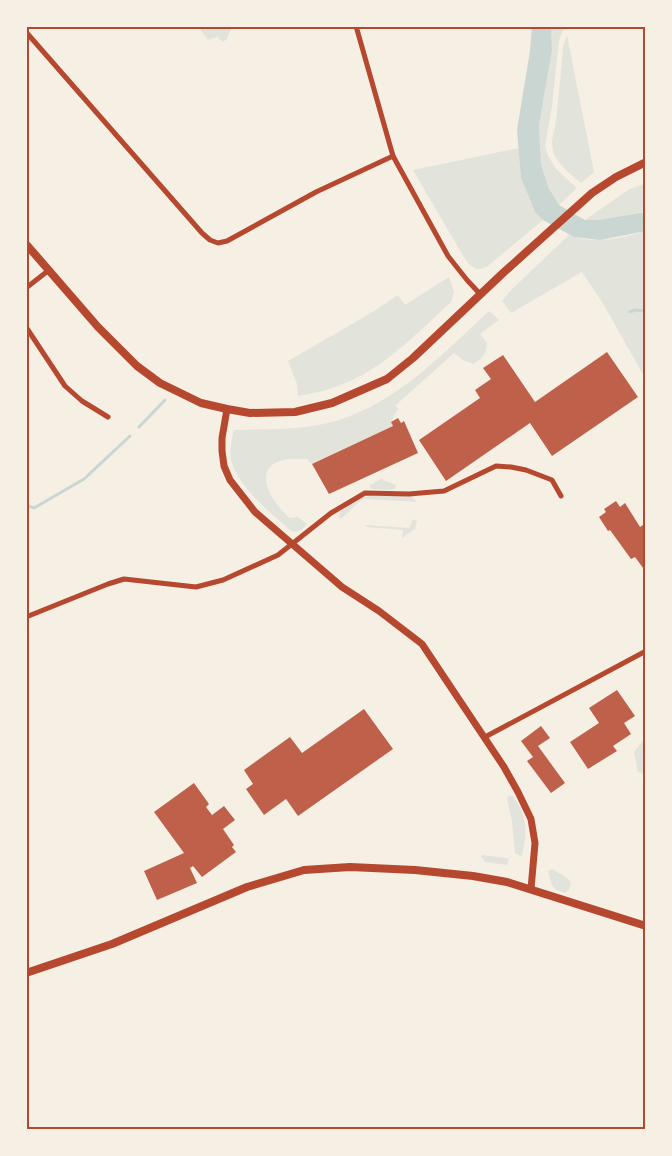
<svg xmlns="http://www.w3.org/2000/svg" width="672" height="1156" viewBox="0 0 672 1156" font-family="Lato,sans-serif">
<style>
.green{fill:#e2e4dc}
.water{fill:#c9d6d2}
.lines{fill:none;stroke-linecap:round;stroke-linejoin:round}
.stream{stroke:#c9d6d2;stroke-width:3}
.building{fill:#bf614a}
.minor{stroke:#b5482f;stroke-width:5}
.tertiary{stroke:#b5482f;stroke-width:7}
.secondary{stroke:#b5482f;stroke-width:8}
.neatline{fill:none;stroke:#b5482f;stroke-width:2}
</style>
<rect width="100%" height="100%" fill="#f6efe4"/>
<g class="green">
<polygon points="198,26 232,26 227,39 223,42 217,37 208,40"/>
<polygon points="551,26 565,26 559,40 552,106 545,146 548,156 557,170 577,188 559,205 548,187 541,164 539,125 552,50"/>
<path d="M567,35L594,172L581,183C570,174 558,165 553,151C550,140 555,131 556,120C559,95 561,70 563,46Z"/>
<path d="M519,148L521,178L535,212L543,220L488,266C477,272 472,268 465,259L413,170Z"/>
<polygon points="646,183 646,212 598,220 585,220 628,190"/>
<path d="M646,231V380L604,305L582,272L511,313L502,301L510,291L569,235C593,245 622,238 646,231Z"/>
<path d="M449,277L454,292L451,302C415,335 380,373 332,388C321,392 309,394 298,396L297,384L288,361L371,313L398,295L405,305Z"/>
<path d="M489,311L499,320L480,334L487,343C486,354 483,359 473,364L463,360L454,353L396,405L398,409L391,422L393,426L312,464L307,459C299,459 291,458 283,460C249,469 274,505 290,518L298,517L307,524C302,530 299,533 291,531C271,513 238,487 231,460C229,451 232,439 234,430C258,429 282,430 306,427C383,418 435,361 489,311Z"/>
<polygon points="381,479 396,485 395,488 392,490 371,489 370,487 370,485"/>
<polygon points="370,496 411,496 417,502 366,499 360,501 341,519 339,517 340,511 356,500"/>
<polygon points="413,520 417,520 415,529 402,538 403,530 366,527 366,525 409,528"/>
<polygon points="646,737 646,774 638,772 634,752"/>
<path d="M508,796H513C527,816 528,831 522,855L520,856L515,853L512,821L507,799Z"/>
<polygon points="483,855 506,858 509,859 507,865 485,862 481,856"/>
<path d="M552,869L566,877L571,883L569,890L565,893C550,889 552,884 548,871Z"/>
</g>
<polygon class="water" points="532,26 551,26 552,50 539,125 541,164 548,187 559,205 585,220 598,220 646,212 646,231 600,240 574,237 543,220 535,212 521,178 517,130 530,51"/>
<g class="lines">
<g class="stream">
<polyline points="630,312 635,310 646,311"/>
<polyline points="139,427 165,400"/>
<polyline points="26,505 34,508 84,479 130,436"/>
</g>
</g>
<g class="building">
<polygon points="607,352 638,397 552,456 530,423 446,481 419,440 480,398 475,390 491,379 483,368 503,355 535,402"/>
<polygon points="398,418 401,423 404,421 418,453 329,494 312,464 393,426 391,422"/>
<polygon points="616,501 620,507 625,503 640,527 646,523 646,572 635,557 631,559 610,530 608,531 599,517 606,512 604,509"/>
<polygon points="617,690 635,716 624,723 631,734 613,746 617,751 588,769 570,742 599,723 589,708"/>
<polygon points="364,709 393,749 298,816 286,799 264,815 246,789 253,784 244,770 290,737 302,753"/>
<polygon points="541,726 550,738 538,746 565,783 551,793 527,761 533,757 521,741"/>
<polygon points="194,783 209,804 206,807 212,815 224,806 235,820 223,829 234,845 232,847 236,852 202,877 193,866 190,868 197,883 157,900 144,871 184,853 154,812"/>
</g>
<g class="lines">
<g class="minor">
<polyline points="356,26 393,156 448,256 467,280 481,295"/>
<polyline points="26,32 202,233 210,240 218,243 227,241 316,192 393,156"/>
<polyline points="26,288 49,270"/>
<polyline points="26,327 65,386 82,401 108,417"/>
<polyline points="26,617 108,584 124,579 196,587 223,580 278,555 331,513 365,493 409,494 444,491 496,466 511,467 526,470 552,480 561,496"/>
<polyline points="485,737 646,651"/>
</g>
<polyline class="tertiary" points="227,409 222,438 222,451 224,466 230,480 255,512 342,587 379,611 422,644 504,767 518,792 531,819 535,843 531,889"/>
<g class="secondary">
<polyline points="26,244 98,327 137,366 160,383 201,403 227,409 250,413 295,412 332,403 387,379 413,358 503,273 592,193 616,177 646,162"/>
<polyline points="26,973 112,944 247,887 304,870 350,867 415,870 473,876 507,882 646,926"/>
</g>
</g>
<rect width="672" height="1156" fill="none" stroke="#f6efe4" stroke-width="55"/>
<rect x="28" y="28" width="616" height="1100" class="neatline"/>
</svg>
